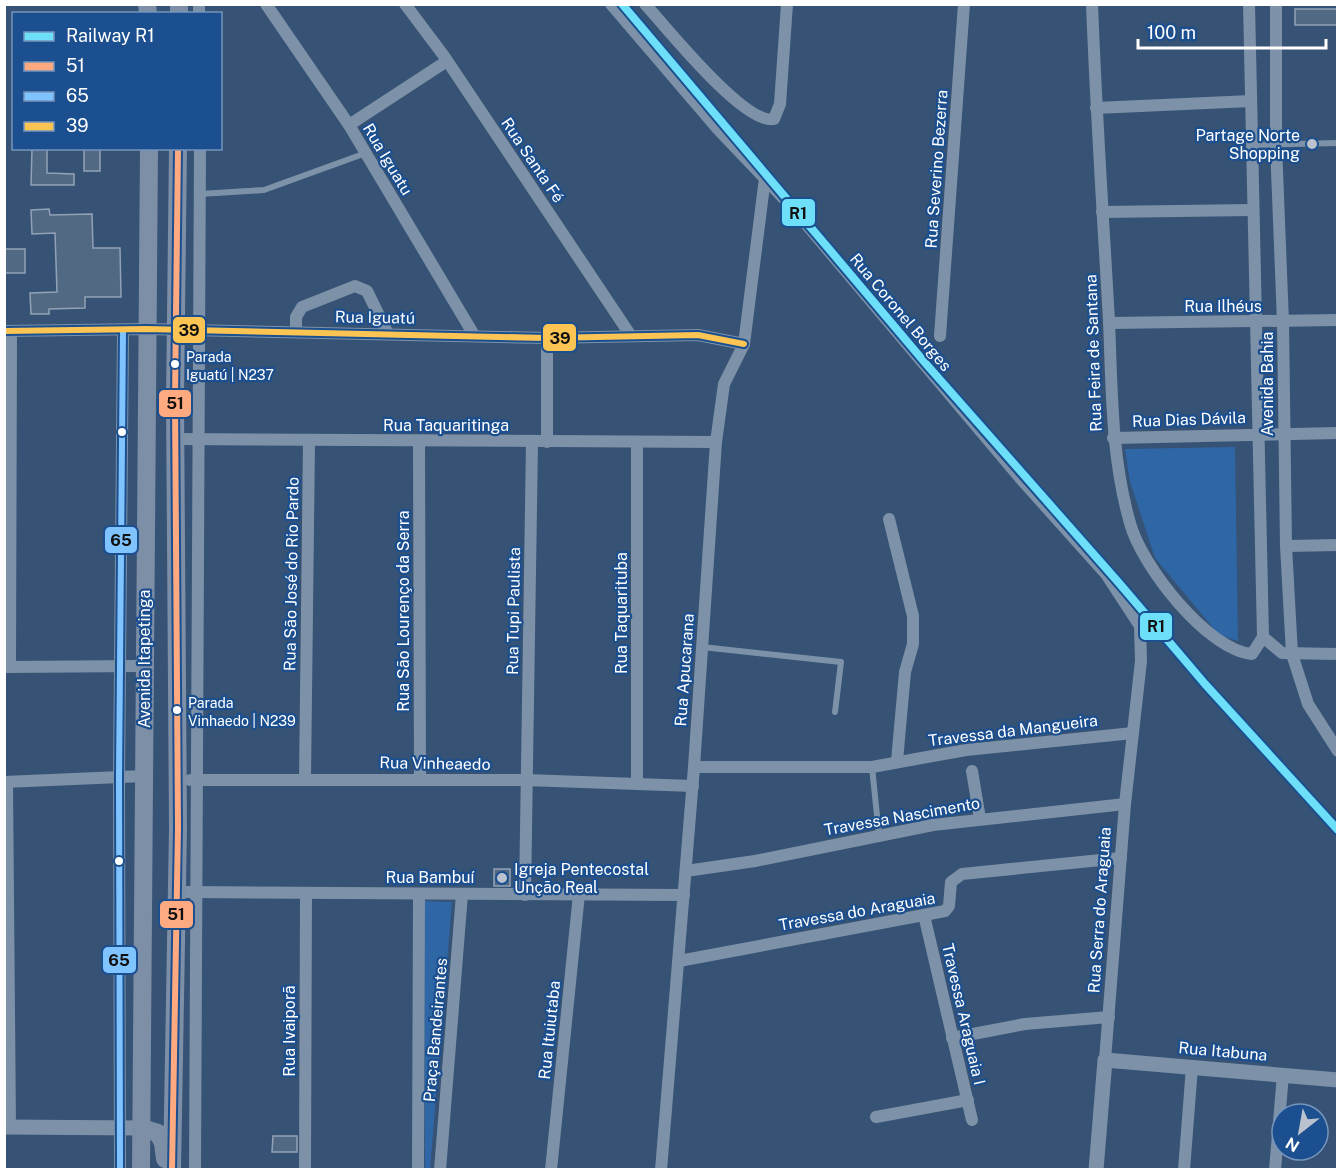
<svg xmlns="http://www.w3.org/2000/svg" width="1342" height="1174" viewBox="0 0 1342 1174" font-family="'Public Sans',sans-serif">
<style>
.green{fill:#2f66a5}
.building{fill:#526984;stroke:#92a2b6;stroke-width:1.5}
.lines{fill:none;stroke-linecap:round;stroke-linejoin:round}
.service{stroke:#7d92a8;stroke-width:6}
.minor{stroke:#7d92a8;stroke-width:12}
.tertiary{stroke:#7d92a8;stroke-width:15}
.primary{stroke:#7d8ea7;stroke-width:18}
.bus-1-casing{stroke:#1b4f8f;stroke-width:10}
.bus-2-casing{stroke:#1b4f8f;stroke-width:10}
.bus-3-casing{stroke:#1b4f8f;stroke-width:10}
.bus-1{stroke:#ffa980;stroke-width:6}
.bus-2{stroke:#80c4ff;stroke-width:6}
.bus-3{stroke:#fcc553;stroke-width:6}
.rail-1-casing{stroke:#1b4f8f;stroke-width:12}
.rail-1{stroke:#6ddff8;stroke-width:8}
.poi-dot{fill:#b9c2ce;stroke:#1b4f8f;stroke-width:2}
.bus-dot{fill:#fff;stroke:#1b4f8f;stroke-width:2}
.labels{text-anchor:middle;stroke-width:4.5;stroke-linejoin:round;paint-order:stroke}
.bus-label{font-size:14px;fill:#fff;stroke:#1b4f8f;text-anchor:start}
.poi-label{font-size:16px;fill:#fff;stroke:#1b4f8f;text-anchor:end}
.street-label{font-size:16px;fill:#fff;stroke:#1b4f8f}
.line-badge{stroke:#1b4f8f;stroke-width:2}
.pale-badge-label{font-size:16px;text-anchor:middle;font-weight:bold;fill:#111}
</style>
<rect width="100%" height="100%" fill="#365274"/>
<g class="green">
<polygon points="1235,447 1238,641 1219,635 1155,558 1130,482 1125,449"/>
<polygon points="424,901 452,902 430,1170 425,1169"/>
</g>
<g class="building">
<rect x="1295" y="9" width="43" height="16"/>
<polygon points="32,148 47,148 47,173 74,174 74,185 31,185"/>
<rect x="84" y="148" width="16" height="23"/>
<polygon points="49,209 50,215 92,214 93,248 120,248 121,297 85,297 85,308 49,309 49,314 31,314 30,293 57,292 55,233 32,234 31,210"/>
<rect x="4" y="249" width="21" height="24"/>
<rect x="494" y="869" width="16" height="17"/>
<polygon points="273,1136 297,1136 297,1152 272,1152"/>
</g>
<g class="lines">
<g class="service">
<polyline points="1253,145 1338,143"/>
<polyline points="200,194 264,190 366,153"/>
<polyline points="702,647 841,662 835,712"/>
<polyline points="872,767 879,835"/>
</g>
<g class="minor">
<polyline points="199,4 199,14"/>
<polyline points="266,4 349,125 474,335"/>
<polyline points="405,4 444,56 631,336"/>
<polyline points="611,4 717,128 790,205 1020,478 1106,574 1140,626 1141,661 1125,804 1105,1060"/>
<path d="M645,4C666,27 745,126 774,119L780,104L787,4"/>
<path d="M1092,4C1096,110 1103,216 1109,321C1112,390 1111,457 1130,523C1141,565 1207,650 1252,654L1263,637"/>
<polyline points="1249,4 1263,637"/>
<polyline points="1276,4 1276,145 1283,322 1286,546 1292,654 1308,704 1338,751"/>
<polyline points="1096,108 1251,101"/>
<polyline points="349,125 447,61"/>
<polyline points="1102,212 1252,210"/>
<polyline points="1109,323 1338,320"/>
<polyline points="4,331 146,329 547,338 698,335 744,344"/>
<polyline points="296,332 296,317 302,307 355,286 367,291 388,334"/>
<polyline points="940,336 964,4"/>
<polyline points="1113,438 1338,433"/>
<polyline points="175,439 716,442"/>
<polyline points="419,442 420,779"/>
<polyline points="547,442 547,338"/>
<polyline points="889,519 913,616 913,644 905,672 897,761"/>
<polyline points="1286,546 1338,545"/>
<polyline points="1263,637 1282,653 1338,654"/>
<polyline points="4,667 144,666"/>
<polyline points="10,667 11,332"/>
<polyline points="694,767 872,767 966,750 1133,733"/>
<polyline points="972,771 980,819"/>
<polyline points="305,779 309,441"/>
<polyline points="190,780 526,780 693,786"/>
<polyline points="4,782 144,776"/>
<polyline points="7,782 10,1127"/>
<polyline points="637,783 637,443"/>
<polyline points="686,871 755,861 933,825 1125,804"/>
<polyline points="187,892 684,895"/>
<polyline points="525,895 532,442"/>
<polyline points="924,915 972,1120"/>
<polyline points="679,961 945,911 949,906 951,882 962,874 1121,858"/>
<polyline points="952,1038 1025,1024 1109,1017"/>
<polyline points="876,1117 968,1100"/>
<polyline points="120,1170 119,778 123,330"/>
<polyline points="195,1170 200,148"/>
<polyline points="305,1170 306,893"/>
<polyline points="418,1170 419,894"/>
<polyline points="440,1170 462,894"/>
<polyline points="551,1170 579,894"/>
<polyline points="661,1170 694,767 716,442 724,384 744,344 765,178"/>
<polyline points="1184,1170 1192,1067"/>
<polyline points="1275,1170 1283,1074"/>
</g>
<g class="tertiary">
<polyline points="4,1127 141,1128"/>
<polyline points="1096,1170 1105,1060 1338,1080"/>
</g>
<g class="primary">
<polyline points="147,4 148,14"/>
<polyline points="179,14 179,4"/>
<polyline points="141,1128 158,1133 163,1143 165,1159"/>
<polyline points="141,1170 149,148"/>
<polyline points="172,1170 178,828 175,399 178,148"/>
</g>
<g class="bus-1-casing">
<polyline id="bus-1" points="172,1170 178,828 175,399 178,148"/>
</g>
<g class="bus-2-casing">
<polyline id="bus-2" points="120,1170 119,778 123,330"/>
</g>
<g class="bus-3-casing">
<polyline id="bus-3" points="4,331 146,329 547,338 698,335 744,344"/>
</g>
<use href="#bus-1" class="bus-1"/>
<use href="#bus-2" class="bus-2"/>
<use href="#bus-3" class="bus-3"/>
<g class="rail-1-casing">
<polyline id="rail-1" points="622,4 927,365 1119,583 1205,684 1338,830"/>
</g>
<use href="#rail-1" class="rail-1"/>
</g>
<g class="poi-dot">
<circle cx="1312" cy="144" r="6"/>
<circle cx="502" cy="878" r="6"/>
</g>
<g class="bus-dot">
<circle cx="175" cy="364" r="5"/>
<circle cx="122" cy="432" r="5"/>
<circle cx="177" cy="710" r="5"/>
<circle cx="119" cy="861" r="5"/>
</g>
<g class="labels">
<g class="bus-label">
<text x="186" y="362">Parada<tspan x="186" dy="18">Iguatú | N237</tspan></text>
<text x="188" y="708">Parada<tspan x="188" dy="18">Vinhaedo | N239</tspan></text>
</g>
<g class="poi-label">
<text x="1300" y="141">Partage Norte<tspan x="1300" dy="18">Shopping</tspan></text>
<text x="514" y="875" text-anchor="start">Igreja Pentecostal<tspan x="514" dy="18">Unção Real</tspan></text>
</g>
<g class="street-label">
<text transform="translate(388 159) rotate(59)" y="6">Rua Iguatu</text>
<text transform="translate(533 160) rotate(56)" y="6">Rua Santa Fé</text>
<text transform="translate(936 169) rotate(-86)" y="6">Rua Severino Bezerra</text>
<text x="1223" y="312">Rua Ilhéus</text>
<text transform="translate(901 312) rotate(50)" y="6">Rua Coronel Borges</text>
<text transform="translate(375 317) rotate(1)" y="6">Rua Iguatú</text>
<text transform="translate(1093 353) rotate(-92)" y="6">Rua Feira de Santana</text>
<text transform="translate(1267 384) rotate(-90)" y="6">Avenida Bahia</text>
<text transform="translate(1189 419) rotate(-2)" y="6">Rua Dias Dávila</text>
<text x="446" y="431">Rua Taquaritinga</text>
<text transform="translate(291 574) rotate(-89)" y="6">Rua São José do Rio Pardo</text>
<text transform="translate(403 611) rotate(-90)" y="6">Rua São Lourenço da Serra</text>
<text transform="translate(513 611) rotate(-89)" y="6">Rua Tupi Paulista</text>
<text transform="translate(621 613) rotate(-90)" y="6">Rua Taquarituba</text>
<text transform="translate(144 659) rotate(-90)" y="6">Avenida Itapetinga</text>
<text transform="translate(684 670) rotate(-86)" y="6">Rua Apucarana</text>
<text transform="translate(1013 730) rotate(-7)" y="6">Travessa da Mangueira</text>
<text transform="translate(435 763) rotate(1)" y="6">Rua Vinheaedo</text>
<text transform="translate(902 816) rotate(-10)" y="6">Travessa Nascimento</text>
<text x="430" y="883">Rua Bambuí</text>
<text transform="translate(1099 910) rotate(-86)" y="6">Rua Serra do Araguaia</text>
<text transform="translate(857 911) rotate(-10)" y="6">Travessa do Araguaia</text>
<text transform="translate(964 1014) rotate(77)" y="6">Travessa Araguaia I</text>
<text transform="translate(435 1030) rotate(-85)" y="6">Praça Bandeirantes</text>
<text transform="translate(549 1030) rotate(-84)" y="6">Rua Ituiutaba</text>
<text transform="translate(289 1031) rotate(-90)" y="6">Rua Ivaiporã</text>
<text transform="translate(1223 1051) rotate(5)" y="6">Rua Itabuna</text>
</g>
</g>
<g class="line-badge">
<rect x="781" y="198" width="35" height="29" rx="6" fill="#6ddff8"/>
<rect x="172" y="316" width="34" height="28" rx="6" fill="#fcc553"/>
<rect x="542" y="323" width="35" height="29" rx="6" fill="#fcc553"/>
<rect x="158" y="389" width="34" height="29" rx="6" fill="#ffa980"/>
<rect x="104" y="526" width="34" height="28" rx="6" fill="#80c4ff"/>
<rect x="1139" y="612" width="34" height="29" rx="6" fill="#6ddff8"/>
<rect x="159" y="900" width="35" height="29" rx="6" fill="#ffa980"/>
<rect x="102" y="946" width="35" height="28" rx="6" fill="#80c4ff"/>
</g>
<g class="pale-badge-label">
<text x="798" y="219">R1</text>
<text x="189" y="336">39</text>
<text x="560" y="344">39</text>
<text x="175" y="409">51</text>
<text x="121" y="546">65</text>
<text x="1156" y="632">R1</text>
<text x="176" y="920">51</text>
<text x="119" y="966">65</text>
</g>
<rect width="1342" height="1174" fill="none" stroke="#ffffff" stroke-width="12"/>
<rect x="12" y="12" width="210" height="138" fill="#1b4f8f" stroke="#7695bc" stroke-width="1.5"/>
<rect x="24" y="32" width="30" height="9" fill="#6ddff8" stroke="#7695bc" stroke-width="1.5"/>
<text x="66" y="42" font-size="18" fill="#ffffff">Railway R1</text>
<rect x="24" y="62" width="30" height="9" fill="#ffa980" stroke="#7695bc" stroke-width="1.5"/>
<text x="66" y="72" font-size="18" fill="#ffffff">51</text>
<rect x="24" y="92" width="30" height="9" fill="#80c4ff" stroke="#7695bc" stroke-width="1.5"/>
<text x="66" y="102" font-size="18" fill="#ffffff">65</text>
<rect x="24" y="122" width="30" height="9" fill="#fcc553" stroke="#7695bc" stroke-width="1.5"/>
<text x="66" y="132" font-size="18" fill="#ffffff">39</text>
<g transform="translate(1300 1132) rotate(211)"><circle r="28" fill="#1b4f8f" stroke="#7695bc" stroke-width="1.5"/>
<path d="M0-4.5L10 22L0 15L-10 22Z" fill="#b9c2ce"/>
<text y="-9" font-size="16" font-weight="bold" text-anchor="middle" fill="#ffffff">N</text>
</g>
<path d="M1138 39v9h188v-9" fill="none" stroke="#ffffff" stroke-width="3"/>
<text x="1147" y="39" font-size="18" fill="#ffffff" stroke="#1b4f8f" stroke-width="4.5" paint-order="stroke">100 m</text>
</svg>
